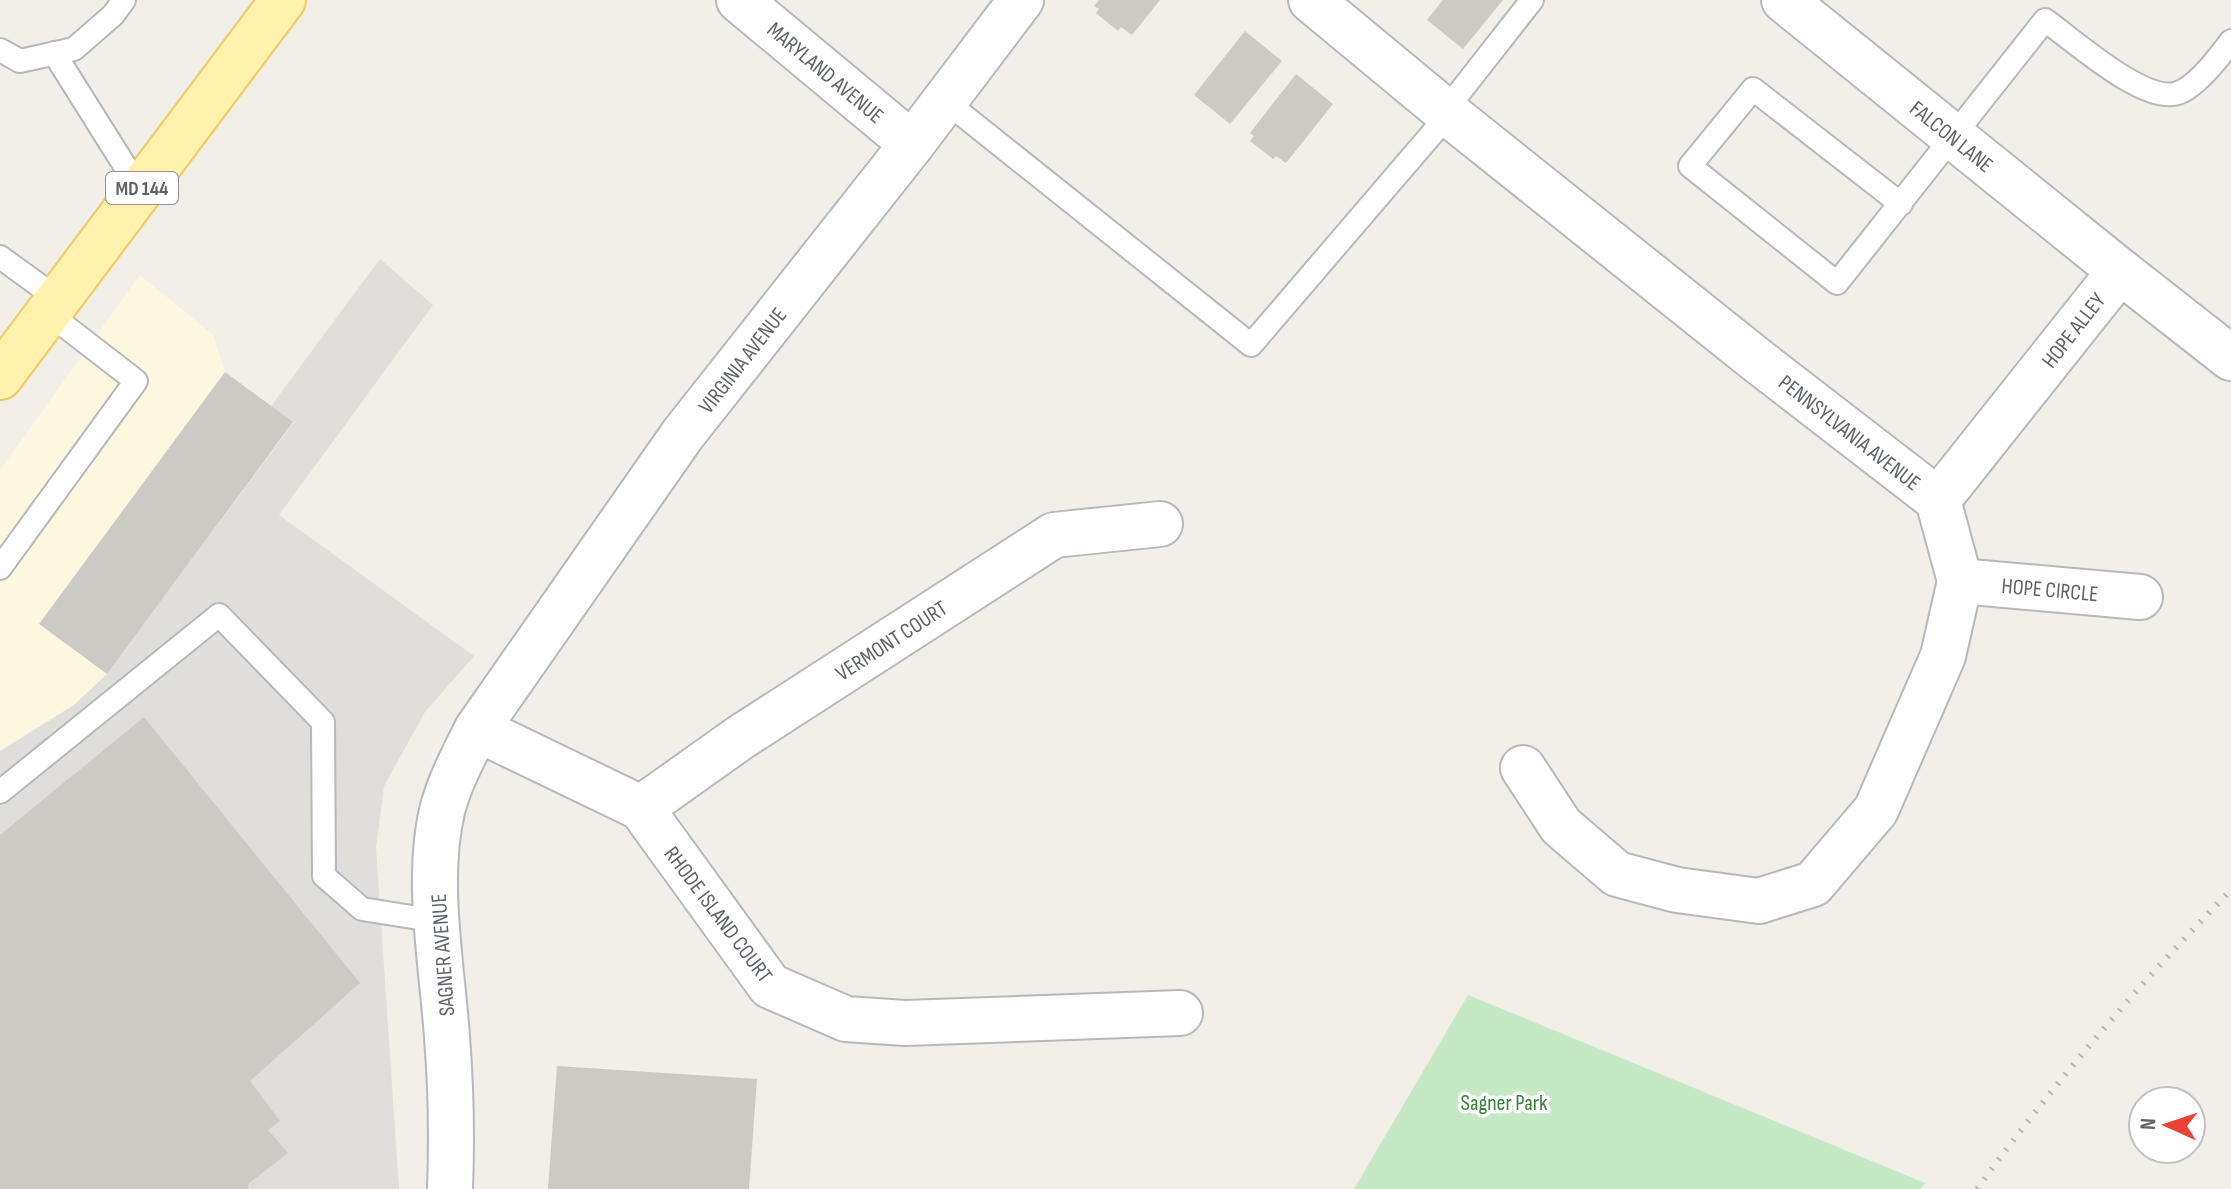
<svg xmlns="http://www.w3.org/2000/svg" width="2231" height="1189" viewBox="0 0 2231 1189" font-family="'Sofia Sans Condensed',sans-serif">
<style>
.commercial{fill:#fef7e0}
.industrial{fill:#e0deda}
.green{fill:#c5e8c5}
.building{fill:#cccac5}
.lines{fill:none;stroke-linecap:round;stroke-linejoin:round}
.lane-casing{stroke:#b5b8bc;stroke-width:26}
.street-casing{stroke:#b5b8bc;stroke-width:48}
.primary-casing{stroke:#f2c960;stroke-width:48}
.lane{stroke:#fff;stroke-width:22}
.street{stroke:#fff;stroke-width:44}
.primary{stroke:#fff2af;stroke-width:44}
.rail{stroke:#b6b7b8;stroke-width:6;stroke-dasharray:2 10;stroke-linecap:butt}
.labels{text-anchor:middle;stroke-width:7;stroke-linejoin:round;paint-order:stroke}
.shield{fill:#fff;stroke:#8f9295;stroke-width:2}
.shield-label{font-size:20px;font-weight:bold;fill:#5f6368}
.street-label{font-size:22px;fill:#5f6368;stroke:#fff}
.park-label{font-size:22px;fill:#348238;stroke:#fff}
</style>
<rect width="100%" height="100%" fill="#f1efe8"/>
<polygon class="commercial" points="140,275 213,335 225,372 293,422 107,674 74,705 0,751 0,470"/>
<polygon class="industrial" points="380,259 433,305 279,515 474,656 425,712 384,786 376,848 399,1189 0,1189 0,751 74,705 107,674 293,423 271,406"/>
<polygon class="green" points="1468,995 1925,1183 1921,1189 1354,1189"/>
<g class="building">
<polygon points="1099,0 1160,0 1132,35 1121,27 1118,31 1096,13 1099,9 1094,6"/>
<polygon points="1443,0 1503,0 1463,49 1427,20"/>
<polygon points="1245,31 1282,61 1230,124 1194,95"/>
<polygon points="1296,74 1333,104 1286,163 1276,156 1273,159 1250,141 1254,136 1250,133"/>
<polygon points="225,372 293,422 107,674 39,624"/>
<polygon points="144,717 360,983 250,1081 280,1121 268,1130 288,1153 249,1183 248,1189 0,1189 0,835"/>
<polygon points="557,1066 757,1079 749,1189 548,1189"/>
</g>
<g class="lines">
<g class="lane-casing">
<g id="lane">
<polyline points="0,50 20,61 74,49 113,15 124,0"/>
<polyline points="54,53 140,190"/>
<polyline points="944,100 1251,345 1449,114"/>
<polyline points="1445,111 1532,0"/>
<path d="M1901,204L1753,89L1690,166L1837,283L2045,20C2072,39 2145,105 2178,93C2196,87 2220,56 2231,41"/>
<polyline points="0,257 58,299"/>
<polyline points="0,568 136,381 48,313"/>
<polyline points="0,792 219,615 323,722 324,876 362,909 437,921"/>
</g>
</g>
<g class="street-casing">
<g id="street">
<polyline points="739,0 912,144"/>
<polyline points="1311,0 1445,111 1758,361 1938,500 1960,581 1943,656 1876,810 1813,884 1759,901 1677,890 1617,874 1561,826 1523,768"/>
<polyline points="1784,0 2120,271"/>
<polyline points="1938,500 2120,271 2231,358"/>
<polyline points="1960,581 2140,597"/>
<polyline points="477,729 641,808 770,986 846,1019 905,1023 1180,1013"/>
<polyline points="641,808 741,737 1054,535 1160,524"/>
<path d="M450,1189C452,1138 451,1088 447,1037C442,965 425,878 443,807C451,779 464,755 477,729L683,434L912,144L1021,0"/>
</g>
</g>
<g class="primary-casing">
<polyline id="primary" points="0,377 283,0"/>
</g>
<use href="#lane" class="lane"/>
<use href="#street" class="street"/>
<use href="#primary" class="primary"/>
<path class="rail" d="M1977,1189C2054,1083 2139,984 2231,890"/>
</g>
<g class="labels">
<rect class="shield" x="106" y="172" width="72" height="32" rx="6"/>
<g class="shield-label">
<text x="142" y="195">MD 144</text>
</g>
<g class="street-label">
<text transform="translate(826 72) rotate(40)" y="8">MARYLAND AVENUE</text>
<text transform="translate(1952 136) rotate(39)" y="8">FALCON LANE</text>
<text transform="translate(2073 330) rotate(-52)" y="8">HOPE ALLEY</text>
<text transform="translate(742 360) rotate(-52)" y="8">VIRGINIA AVENUE</text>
<text transform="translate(1850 432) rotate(38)" y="8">PENNSYLVANIA AVENUE</text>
<text transform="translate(2050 589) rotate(5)" y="8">HOPE CIRCLE</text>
<text transform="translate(891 640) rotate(-33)" y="8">VERMONT COURT</text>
<text transform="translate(719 914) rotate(53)" y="8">RHODE ISLAND COURT</text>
<text transform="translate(442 955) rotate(-94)" y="8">SAGNER AVENUE</text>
</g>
<g class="park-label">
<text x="1504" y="1110">Sagner Park</text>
</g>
</g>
<g transform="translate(2167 1125) rotate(273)"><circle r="38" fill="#ffffff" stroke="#bfc1c3" stroke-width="2"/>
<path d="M0-6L14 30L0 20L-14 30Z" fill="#ea4335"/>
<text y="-12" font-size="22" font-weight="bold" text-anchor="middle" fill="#5f6368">N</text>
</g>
</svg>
